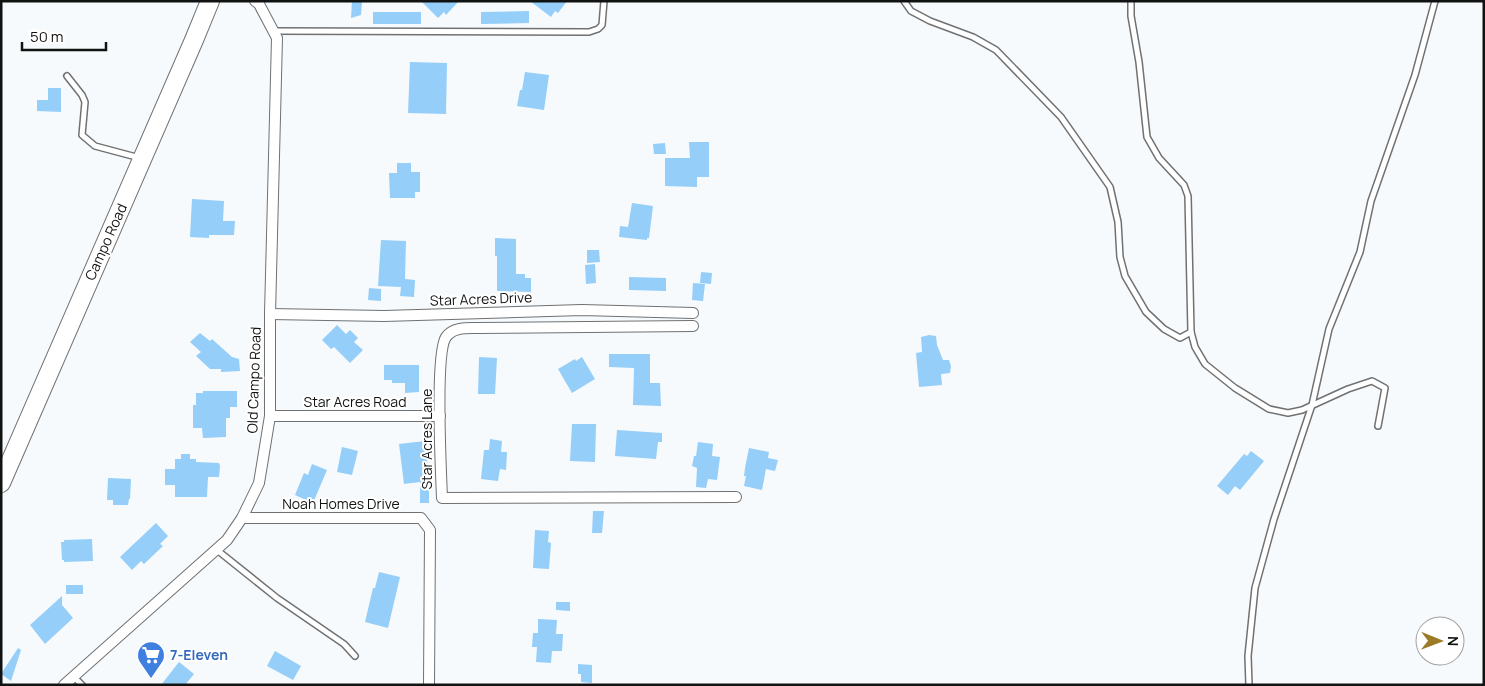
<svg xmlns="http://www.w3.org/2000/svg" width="1485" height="686" viewBox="0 0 1485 686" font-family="Manrope,sans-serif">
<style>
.building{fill:#94cef9}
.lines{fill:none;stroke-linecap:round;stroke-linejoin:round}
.service-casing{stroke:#6f7173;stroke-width:8}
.minor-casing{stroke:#6f7173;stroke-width:12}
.trunk-casing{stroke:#6f7173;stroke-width:20}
.service{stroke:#fff;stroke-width:5}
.minor{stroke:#fff;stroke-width:10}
.trunk{stroke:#fff;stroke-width:18}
.labels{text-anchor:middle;stroke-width:4;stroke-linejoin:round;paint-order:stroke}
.street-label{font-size:14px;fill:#111212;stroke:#fff}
.shop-label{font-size:14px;font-weight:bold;fill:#366cbe;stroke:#fff;text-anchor:start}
</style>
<rect width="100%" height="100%" fill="#f7fafc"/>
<g class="building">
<polygon points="352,1 362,1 361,15 351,18"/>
<polygon points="421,1 459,1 446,15 444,12 438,18"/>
<polygon points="530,1 567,1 558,13 555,11 551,17"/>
<polygon points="529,11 529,23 481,24 481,12"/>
<rect x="373" y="12" width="48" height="12"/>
<polygon points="410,62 447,63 446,114 408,113"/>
<polygon points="525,72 549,75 544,110 517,106 520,90 522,90"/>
<polygon points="48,88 61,88 61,112 37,111 37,100 48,100"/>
<polygon points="689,142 709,142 709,177 697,177 697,187 665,186 665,158 690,158"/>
<polygon points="665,143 666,154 654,154 653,144"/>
<polygon points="397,163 411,163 411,172 420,172 420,192 415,192 415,198 390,198 389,173 397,173"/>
<polygon points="192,199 224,201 223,221 235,221 234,235 209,235 209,238 190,237"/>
<polygon points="632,203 653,206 649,238 647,238 647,240 619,237 620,226 628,227"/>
<polygon points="495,238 516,239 516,274 525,274 525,278 531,278 531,292 497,291 497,256 495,256"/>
<polygon points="381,240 406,241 405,279 415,280 414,297 400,296 401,287 378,286"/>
<polygon points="587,250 599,250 600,262 587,263"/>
<polygon points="595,264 596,283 586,284 585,265"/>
<polygon points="701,272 712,273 711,284 700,283"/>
<polygon points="629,277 666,278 666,291 629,290"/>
<polygon points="693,283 705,284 703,301 692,300"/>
<polygon points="369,288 381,289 381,301 368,300"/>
<polygon points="337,325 346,334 350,330 358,338 354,342 363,350 350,363 334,347 331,349 322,340"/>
<polygon points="200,333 210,341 212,339 232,357 239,359 240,371 221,372 221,369 210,369 196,356 201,352 190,342"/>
<polygon points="929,335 936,336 937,345 943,360 949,360 951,366 950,373 941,374 942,385 919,387 916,353 922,352 921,337"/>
<polygon points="609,354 650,354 650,383 660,383 661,406 633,405 634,368 609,367"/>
<polygon points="479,357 497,358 495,394 478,394"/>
<polygon points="582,357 595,379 572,393 558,369 575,359 576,361"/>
<polygon points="384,365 419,365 419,392 405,393 405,383 392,383 392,380 384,380"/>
<polygon points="203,391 237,391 237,407 230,407 230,418 226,418 226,437 203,438 202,428 193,428 193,405 196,405 196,393 203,393"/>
<polygon points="572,424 596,424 595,462 570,461"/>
<polygon points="617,430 662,433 662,442 658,442 656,459 615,456"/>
<polygon points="490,439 502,441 501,452 507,452 506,470 500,469 498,481 481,479 484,450 489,450"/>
<polygon points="425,441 429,480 429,503 420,503 420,482 404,484 399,444"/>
<polygon points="698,442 713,444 712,456 720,457 717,480 708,479 706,488 696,487 697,468 692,466 694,456 696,456"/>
<polygon points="342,447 358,451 352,475 337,472"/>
<polygon points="749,448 769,452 768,458 778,460 775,471 766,469 762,490 744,486 746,476 744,476 745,468"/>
<polygon points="1251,451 1264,461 1240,490 1235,486 1228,495 1217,486 1244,454 1247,456"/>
<polygon points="181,454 190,454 190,459 196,459 196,462 219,463 220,466 219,477 208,477 207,497 175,497 175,485 165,485 165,469 175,469 175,459 181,459"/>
<polygon points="312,464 327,470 313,503 295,495 304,473 308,475"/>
<polygon points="108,478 131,479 130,499 129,499 128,505 113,505 113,500 107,500"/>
<polygon points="593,511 604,511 602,533 592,533"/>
<polygon points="156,523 168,536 160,544 163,546 144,564 141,561 132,570 120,557"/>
<polygon points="535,530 549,531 548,542 551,543 549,569 533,568"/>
<polygon points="92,539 93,561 64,562 64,560 62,560 61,542 64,542 64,540"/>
<polygon points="379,572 400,577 388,628 365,622 373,588 375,588"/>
<rect x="66" y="585" width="17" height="9"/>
<polygon points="62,596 62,605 73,618 45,644 30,625"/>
<polygon points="556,602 570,602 570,611 556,610"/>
<polygon points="538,619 557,620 556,634 563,634 562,651 552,651 551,663 536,662 537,647 532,647 533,633 538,633"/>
<polygon points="18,648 21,650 11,681 1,674"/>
<polygon points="275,651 301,666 293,680 267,666"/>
<polygon points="179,662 194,674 185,685 161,685"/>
<polygon points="578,664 592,665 592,683 581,682 581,674 578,674"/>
</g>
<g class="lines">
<g class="service-casing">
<g id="service">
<polyline points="904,1 911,11 930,21 973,37 996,50 1061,117 1110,187 1118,222 1120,257 1125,276 1146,312 1164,329 1180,338 1191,332"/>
<polyline points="1131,1 1131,16 1139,62 1147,137 1159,158 1184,185 1188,196 1191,332 1195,347 1205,364 1235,388 1269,409 1288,413 1302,410 1348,389 1372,381 1385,388 1378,426"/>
<polyline points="274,31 589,32 598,29 602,25 604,1"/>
<polyline points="67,76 82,95 85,102 82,135 95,146 140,158"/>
<polyline points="217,550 277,598 344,644 355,656"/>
<polyline points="74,677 82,685"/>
<polyline points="1249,685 1248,656 1255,588 1274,519 1312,405 1329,329 1360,252 1371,201 1415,75 1435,1"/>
</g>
</g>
<g class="minor-casing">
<g id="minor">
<polyline points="270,314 384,316 582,310 693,313"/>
<path d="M693,326L477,328C466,328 453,327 446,337C435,353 441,472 442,498L736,497"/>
<polyline points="270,416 440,416"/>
<polyline points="242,518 421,518 430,530 429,685"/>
<polyline points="64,685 227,540 242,518 259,483 270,416 270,314 277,38 259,4 255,1"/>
</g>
</g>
<g class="trunk-casing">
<polyline id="trunk" points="1,483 194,40 210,1"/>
</g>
<use href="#service" class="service"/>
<use href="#minor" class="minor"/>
<use href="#trunk" class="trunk"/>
</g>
<defs>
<g id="supermarket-pin" transform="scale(1.4375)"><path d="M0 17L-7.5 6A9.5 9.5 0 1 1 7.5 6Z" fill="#3f7fe0" stroke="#fff"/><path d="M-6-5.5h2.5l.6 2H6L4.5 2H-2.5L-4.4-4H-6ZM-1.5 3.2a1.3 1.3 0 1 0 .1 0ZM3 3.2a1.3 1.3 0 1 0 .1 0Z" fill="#fff"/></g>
</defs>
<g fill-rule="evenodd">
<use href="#supermarket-pin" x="151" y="655"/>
</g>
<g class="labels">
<g class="street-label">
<text transform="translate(106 242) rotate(-66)" y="5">Campo Road</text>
<text transform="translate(481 299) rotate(-2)" y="5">Star Acres Drive</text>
<text transform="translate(254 380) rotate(-88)" y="5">Old Campo Road</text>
<text x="355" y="407">Star Acres Road</text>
<text transform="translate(427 439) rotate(-90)" y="5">Star Acres Lane</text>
<text x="341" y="509">Noah Homes Drive</text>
</g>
<g class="shop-label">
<text x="170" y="660">7-Eleven</text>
</g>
</g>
<rect width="1485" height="686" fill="none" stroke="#111212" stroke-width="5"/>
<g transform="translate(1440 641) rotate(91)"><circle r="24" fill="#ffffff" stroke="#a0a0a0"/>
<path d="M0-4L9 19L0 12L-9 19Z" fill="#9d7a25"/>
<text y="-8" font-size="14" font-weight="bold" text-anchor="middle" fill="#111212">N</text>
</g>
<path d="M22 42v8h84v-8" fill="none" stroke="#111212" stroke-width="2.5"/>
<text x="30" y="42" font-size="15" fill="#111212" stroke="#ffffff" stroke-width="4" paint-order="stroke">50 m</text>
</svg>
